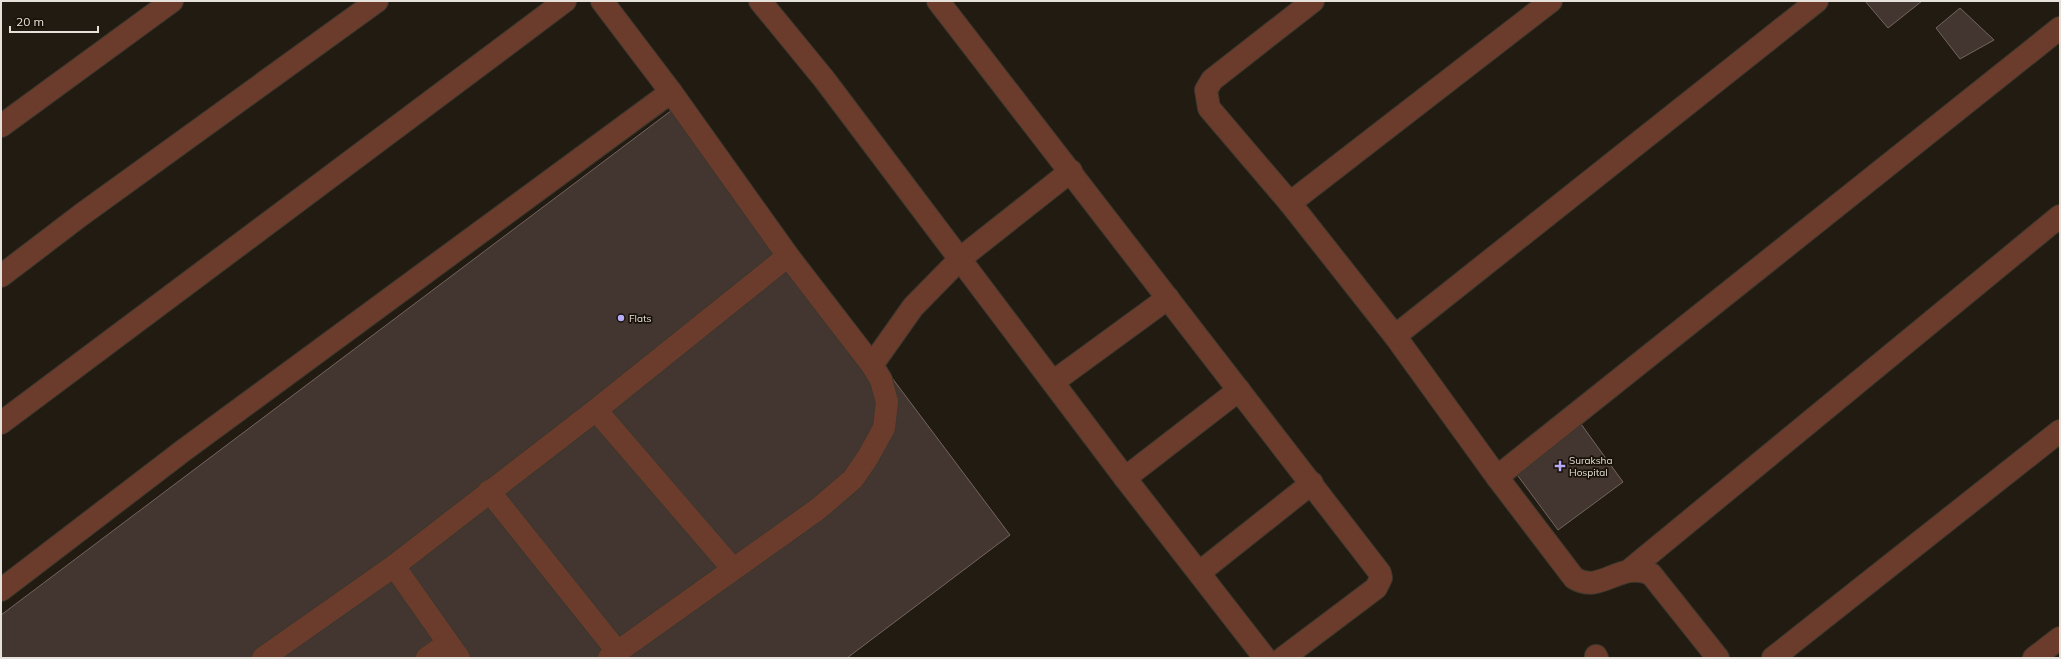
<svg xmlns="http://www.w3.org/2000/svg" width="2061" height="659" viewBox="0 0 2061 659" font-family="Mulish,sans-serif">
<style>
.building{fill:#433631;stroke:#73655f}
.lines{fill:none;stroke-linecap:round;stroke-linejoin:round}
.minor-casing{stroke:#3d372d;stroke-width:24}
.minor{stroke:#6b3c2c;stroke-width:22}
.poi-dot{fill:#b6acf8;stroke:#181108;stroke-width:1.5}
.labels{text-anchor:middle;stroke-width:3.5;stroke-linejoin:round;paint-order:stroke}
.poi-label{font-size:10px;fill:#e6e1db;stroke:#181108;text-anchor:start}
</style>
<rect width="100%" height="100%" fill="#211b11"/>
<g class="building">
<polygon points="1865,1 1922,1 1888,28"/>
<polygon points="1960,8 1994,40 1960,59 1936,28"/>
<polygon points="684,101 1010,535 847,658 1,658 1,615"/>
<polygon points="1581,424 1623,482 1558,530 1515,472"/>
</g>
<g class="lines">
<g class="minor-casing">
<g id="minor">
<polyline points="602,1 671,92 788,256 872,365 881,380 887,402 884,428 868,457 853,479 818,509 609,658"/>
<polyline points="760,1 824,79 1125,478 1265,658"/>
<polyline points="938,1 1380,573 1381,578 1376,588 1283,658"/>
<path d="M1313,1L1212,80L1206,90L1209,108L1290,203L1395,336L1497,477L1574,578C1601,595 1619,560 1651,574L1718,658"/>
<polyline points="1,126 172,1"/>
<polyline points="1290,203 1551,1"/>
<polyline points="1,276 81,215 377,1"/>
<polyline points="1395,336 1817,1"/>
<polyline points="872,365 913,307 961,258 1071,171"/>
<polyline points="1053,382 1168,298"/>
<polyline points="596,410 733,569"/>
<polyline points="1,423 565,1"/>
<polyline points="1497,477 2060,28"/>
<polyline points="1125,478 1239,390"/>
<polyline points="489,491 617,651"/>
<polyline points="394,566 459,658"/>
<polyline points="1631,569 2060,216"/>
<polyline points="1200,572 1312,483"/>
<polyline points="1,590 184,450 671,92"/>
<polyline points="1596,656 1597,658"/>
<polyline points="263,658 394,566 596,410 788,256"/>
<polyline points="427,658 448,643"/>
<polyline points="1773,658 2060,431"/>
<polyline points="2034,658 2060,638"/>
</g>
</g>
<use href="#minor" class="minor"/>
</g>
<g class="poi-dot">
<circle cx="621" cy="318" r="4"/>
<path d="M1558 460h4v4h4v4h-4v4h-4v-4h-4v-4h4z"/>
</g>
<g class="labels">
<g class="poi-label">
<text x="629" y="322">Flats</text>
<text x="1569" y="464">Suraksha<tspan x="1569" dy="12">Hospital</tspan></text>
</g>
</g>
<rect width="2061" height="659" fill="none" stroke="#e6e1db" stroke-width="4"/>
<path d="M10 26v6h88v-6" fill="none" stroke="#e6e1db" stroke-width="2"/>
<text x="16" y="26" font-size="12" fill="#e6e1db" stroke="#181108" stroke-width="3" paint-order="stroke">20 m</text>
</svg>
